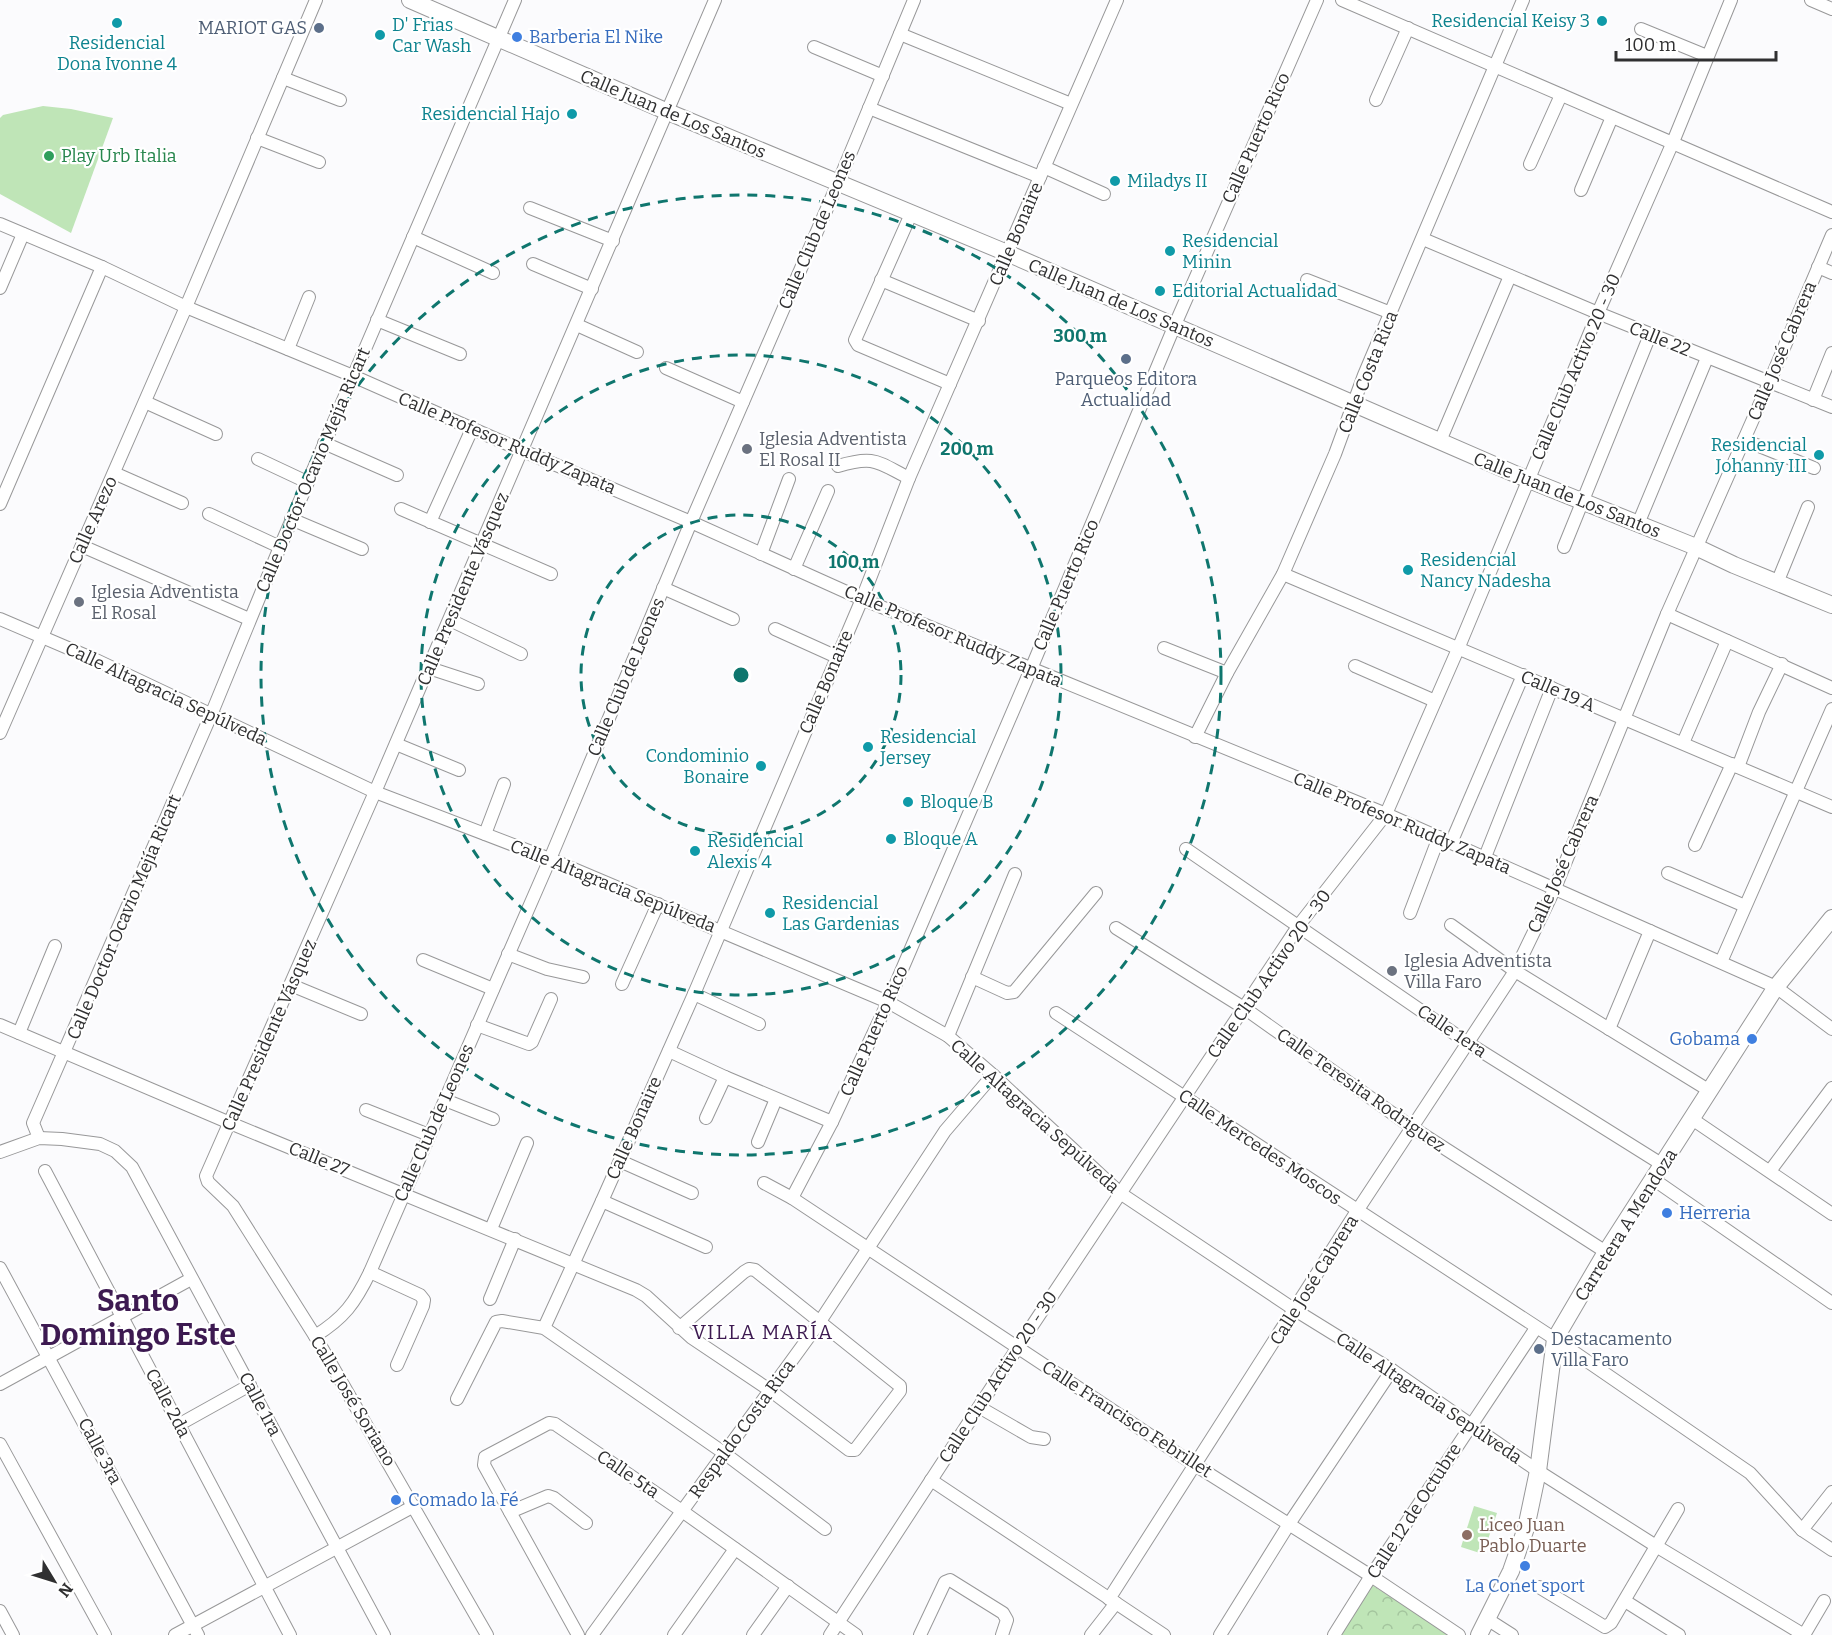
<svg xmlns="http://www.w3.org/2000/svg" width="1832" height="1635" viewBox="0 0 1832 1635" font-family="Bitter,serif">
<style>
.grass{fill:#bfe5b7}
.park{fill:url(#park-crowns)}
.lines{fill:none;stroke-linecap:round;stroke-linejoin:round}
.street-casing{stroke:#989899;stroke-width:14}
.secondary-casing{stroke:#989899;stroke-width:18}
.street{stroke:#fff;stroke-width:12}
.secondary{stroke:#fff;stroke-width:16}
.ring{fill:none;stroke:#0f766e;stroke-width:3;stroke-dasharray:10 8}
.culture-dot{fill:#0f9aa8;stroke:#fff;stroke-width:2}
.service-dot{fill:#5c6f8a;stroke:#fff;stroke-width:2}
.shop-dot{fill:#3f7fe0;stroke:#fff;stroke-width:2}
.leisure-dot{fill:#2e9e5b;stroke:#fff;stroke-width:2}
.worship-dot{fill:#6b7280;stroke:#fff;stroke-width:2}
.education-dot{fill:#8d6e63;stroke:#fff;stroke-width:2}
.labels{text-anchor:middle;stroke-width:4.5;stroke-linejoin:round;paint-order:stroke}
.culture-label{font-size:18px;fill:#0d838f;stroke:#fff;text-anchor:start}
.service-label{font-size:18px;fill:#4e5e75;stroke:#fff;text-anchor:end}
.shop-label{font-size:18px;fill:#366cbe;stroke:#fff;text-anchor:start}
.street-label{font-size:18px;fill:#303031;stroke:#fff}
.leisure-label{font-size:18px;fill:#27864d;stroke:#fff;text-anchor:start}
.worship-label{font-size:18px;fill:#5b616d;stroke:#fff;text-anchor:start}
.education-label{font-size:18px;fill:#785e54;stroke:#fff;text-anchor:start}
.neighbourhood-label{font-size:20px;letter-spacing:1.5px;fill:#3d1a51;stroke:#fff}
.town-label{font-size:30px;font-weight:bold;fill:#3d1a51;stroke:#fff}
.centre{fill:#0f766e;stroke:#fff;stroke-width:3}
.ring-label{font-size:18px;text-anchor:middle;font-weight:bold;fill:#0f766e;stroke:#fff;stroke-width:4.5;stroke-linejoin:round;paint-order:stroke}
</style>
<defs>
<pattern id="park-crowns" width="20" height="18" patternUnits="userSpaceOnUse" patternTransform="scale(1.5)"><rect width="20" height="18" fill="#bfe5b7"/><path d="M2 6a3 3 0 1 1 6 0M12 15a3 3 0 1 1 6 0" fill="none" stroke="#a4c59e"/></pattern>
</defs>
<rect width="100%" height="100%" fill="#fbfbfd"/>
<g class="grass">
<polygon points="43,106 71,109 113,118 71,233 0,194 0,118 3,115"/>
<polygon points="1474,1506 1497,1513 1483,1554 1461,1547"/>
</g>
<polygon class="park" points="1372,1585 1450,1635 1340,1635"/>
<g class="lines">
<g class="street-casing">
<g id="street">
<polyline points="1342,0 1832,212"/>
<polyline points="1811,0 1832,9"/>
<polyline points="1641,29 1707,56"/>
<polyline points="900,34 1071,104"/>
<polyline points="814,47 883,76"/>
<polyline points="283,78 340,100"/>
<polyline points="1376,100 1408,28"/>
<polyline points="869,108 1040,177"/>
<polyline points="257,138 319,162"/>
<polyline points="1530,164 1561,95"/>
<polyline points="1044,167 1104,194"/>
<polyline points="1581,190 1612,117"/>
<polyline points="530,208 613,241"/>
<polyline points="911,214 855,340 858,345 950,384"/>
<polyline points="0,224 102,267 186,307 353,376 523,451 691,522 862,599 1386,814 1776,987 1832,1029"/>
<polyline points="413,237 493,273"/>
<polyline points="1423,239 1598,313 1832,407"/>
<polyline points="533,264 592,289"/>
<polyline points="1818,267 1832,273"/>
<polyline points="881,280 979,321"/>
<polyline points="1307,280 1391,313"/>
<polyline points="0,288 23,234"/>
<polyline points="377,320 460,354"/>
<polyline points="577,325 637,352"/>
<polyline points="288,349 309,297"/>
<polyline points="666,368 743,402"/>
<polyline points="1813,400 1832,353"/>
<polyline points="145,402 216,434"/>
<polyline points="1744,440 1814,468"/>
<polyline points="1440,441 1510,276"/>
<polyline points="324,443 397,475"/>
<polyline points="258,459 307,482"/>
<path d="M838,466C875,455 877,462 909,478"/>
<polyline points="114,473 182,503"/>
<polyline points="0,504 102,267"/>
<polyline points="401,509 551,574"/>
<polyline points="209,514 280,547"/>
<polyline points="291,519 362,549"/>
<polyline points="430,522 472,429"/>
<polyline points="1638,524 1707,358"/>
<polyline points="82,546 249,619"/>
<polyline points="1564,547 1650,335"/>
<polyline points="761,554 789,479"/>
<polyline points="794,569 828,491"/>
<polyline points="1283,574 1832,807"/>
<polyline points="1777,583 1808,507"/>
<polyline points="663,588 733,619"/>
<polyline points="1667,614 1832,688"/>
<polyline points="0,619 96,660 375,792 550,859 888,1002 948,1036 993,1075 1120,1193 1295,1310 1392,1370 1538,1471 1656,1546 1804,1635"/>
<polyline points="450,620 521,654"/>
<polyline points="775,629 837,657"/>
<polyline points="1164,648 1227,673"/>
<polyline points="1355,666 1435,701"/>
<polyline points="429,668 478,684"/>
<polyline points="0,733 186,307 316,0"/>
<polyline points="1195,737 1227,673 1283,574 1335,454 1364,375 1523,0"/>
<polyline points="1683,743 1727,641"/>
<polyline points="396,744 459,770"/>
<polyline points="1738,767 1759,712 1782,664"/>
<polyline points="485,834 504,784"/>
<polyline points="1451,843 1523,675"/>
<polyline points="1695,845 1732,764"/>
<polyline points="1186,849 1468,1043 1663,1165"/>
<polyline points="1485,857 1552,688"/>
<polyline points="1668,873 1745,906"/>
<polyline points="1410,913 1439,837"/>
<polyline points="1451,925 1515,971 1710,1091"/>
<polyline points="1116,928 1244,1008 1413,1128 1606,1252"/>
<polyline points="508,954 547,969 583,977"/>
<polyline points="423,960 493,989"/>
<polyline points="1721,962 1832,709"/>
<polyline points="972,977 1007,993 1014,992 1096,893"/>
<polyline points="622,984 658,904"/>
<polyline points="291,985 361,1014"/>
<polyline points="694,994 759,1024"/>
<polyline points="1056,1013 1555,1339 1750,1473 1802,1530 1832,1550"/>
<polyline points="0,1025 230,1123 636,1290 646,1296 692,1338 771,1391 849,1450 855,1450 900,1391 900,1386 755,1270 749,1269 744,1272 679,1328"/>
<polyline points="477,1025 529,1044 532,1042 551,999"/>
<polyline points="1609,1029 1650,931"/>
<polyline points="19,1033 55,946"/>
<polyline points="948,1036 1015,874"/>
<polyline points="669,1051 725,1077 832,1122"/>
<polyline points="445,1100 493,1119"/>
<polyline points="366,1110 429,1135"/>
<polyline points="706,1118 725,1077"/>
<polyline points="1692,1119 1832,1214"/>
<polyline points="39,1138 33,1123 211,715 280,547 515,0"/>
<polyline points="758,1142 776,1099"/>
<polyline points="0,1152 39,1138 62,1139 100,1144 115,1151 132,1167 384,1635"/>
<polyline points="620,1161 692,1193"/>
<polyline points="45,1171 290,1635"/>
<polyline points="1770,1171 1832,1088"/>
<polyline points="1653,1179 1832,1303"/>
<polyline points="764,1183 792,1198 1195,1465 1371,1576 1459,1635"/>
<polyline points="792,1198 832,1122 888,1002 1031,669 1174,327 1317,0"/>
<polyline points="602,1201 706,1247"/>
<polyline points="491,1229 527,1143"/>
<polyline points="0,1268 198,1635"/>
<polyline points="370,1272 420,1295 424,1300 423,1306 397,1365"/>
<polyline points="490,1299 515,1239"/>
<polyline points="544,1328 602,1201 694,994 862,599 909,478 1117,0"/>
<path d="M315,1336C344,1318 355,1303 370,1272L550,859L691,522L838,183L914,0"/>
<polyline points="0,1384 191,1279"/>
<polyline points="457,1399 496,1322 502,1321 544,1328 724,1453 825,1529"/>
<polyline points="979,1407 1031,1437 1044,1439"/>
<polyline points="180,1424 250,1385"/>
<polyline points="0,1444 105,1635"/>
<polyline points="931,1480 1164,1635"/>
<polyline points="510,1512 548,1496 554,1498 586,1523"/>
<polyline points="1802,1530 1832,1492"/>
<polyline points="1539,1587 1605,1627 1611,1623 1678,1509"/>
<polyline points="1109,1599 1357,1211 1515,971 1555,888 1667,614 1769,383 1832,235"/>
<polyline points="1625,1601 1679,1635"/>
<polyline points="0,1611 13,1635"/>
<polyline points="1487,1619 1512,1635"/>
<polyline points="175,1635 414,1506"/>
<polyline points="487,1635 315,1336 233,1206 208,1182 206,1176 375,792 715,0"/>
<polyline points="578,1635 484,1465 485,1457 549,1423 555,1424 682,1511 856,1635"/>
<polyline points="592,1635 819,1323 945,1131 993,1075"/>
<polyline points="674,1635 735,1549"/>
<polyline points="753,1635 788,1586"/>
<polyline points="830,1635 1018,1347 1299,925 1386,814 1458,649 1598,313 1673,142 1731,0"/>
<polyline points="920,1635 945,1582 950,1580 1003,1613 1007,1620 1002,1635"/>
<polyline points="1091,1635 1116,1603"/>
<polyline points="1220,1635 1289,1524 1392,1370"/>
<polyline points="1334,1635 1371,1576 1536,1328"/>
<polyline points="1804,1635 1824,1601"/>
</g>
</g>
<g class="secondary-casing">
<g id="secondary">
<polyline points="410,0 668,112 1007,253 1529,480 1696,547 1734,565 1832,605"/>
<polyline points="1479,1635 1511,1571 1526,1528 1538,1471 1555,1339 1606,1252 1776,987 1832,918"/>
</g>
</g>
<use href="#street" class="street"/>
<use href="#secondary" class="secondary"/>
</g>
<g class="ring">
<circle cx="741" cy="675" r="160"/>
<circle cx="741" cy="675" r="320"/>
<circle cx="741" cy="675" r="480"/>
</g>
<g class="culture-dot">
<circle cx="1602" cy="21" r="6"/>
<circle cx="117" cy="23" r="6"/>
<circle cx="380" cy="35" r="6"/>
<circle cx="572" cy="114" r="6"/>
<circle cx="1115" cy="181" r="6"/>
<circle cx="1170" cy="251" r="6"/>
<circle cx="1160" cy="291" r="6"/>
<circle cx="1819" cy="455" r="6"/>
<circle cx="1408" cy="570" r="6"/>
<circle cx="868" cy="747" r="6"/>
<circle cx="761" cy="766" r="6"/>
<circle cx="908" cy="802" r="6"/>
<circle cx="891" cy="839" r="6"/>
<circle cx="695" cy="851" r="6"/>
<circle cx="770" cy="913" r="6"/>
</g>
<g class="service-dot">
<circle cx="319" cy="28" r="6"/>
<circle cx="1126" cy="359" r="6"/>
<circle cx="1539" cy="1349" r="6"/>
</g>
<g class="shop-dot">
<circle cx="517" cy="37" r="6"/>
<circle cx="1752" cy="1039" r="6"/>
<circle cx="1667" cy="1213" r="6"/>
<circle cx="396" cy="1500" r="6"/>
<circle cx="1525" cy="1566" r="6"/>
</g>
<circle class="leisure-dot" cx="49" cy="156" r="6"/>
<g class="worship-dot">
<circle cx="747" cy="449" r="6"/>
<circle cx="79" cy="602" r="6"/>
<circle cx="1392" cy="971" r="6"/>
</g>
<circle class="education-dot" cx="1467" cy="1535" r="6"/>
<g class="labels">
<g class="culture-label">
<text x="1590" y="27" text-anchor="end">Residencial Keisy 3</text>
<text x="392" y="31">D' Frias<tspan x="392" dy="21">Car Wash</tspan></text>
<text x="117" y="49" text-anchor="middle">Residencial<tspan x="117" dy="21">Dona Ivonne 4</tspan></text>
<text x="560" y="120" text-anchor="end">Residencial Hajo</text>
<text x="1127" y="187">Miladys II</text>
<text x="1182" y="247">Residencial<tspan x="1182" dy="21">Minin</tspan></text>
<text x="1172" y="297">Editorial Actualidad</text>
<text x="1807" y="451" text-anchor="end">Residencial<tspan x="1807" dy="21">Johanny III</tspan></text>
<text x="1420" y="566">Residencial<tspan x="1420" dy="21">Nancy Nadesha</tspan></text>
<text x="880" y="743">Residencial<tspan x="880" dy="21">Jersey</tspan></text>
<text x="749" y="762" text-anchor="end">Condominio<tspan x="749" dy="21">Bonaire</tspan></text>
<text x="920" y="808">Bloque B</text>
<text x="903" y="845">Bloque A</text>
<text x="707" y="847">Residencial<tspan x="707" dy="21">Alexis 4</tspan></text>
<text x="782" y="909">Residencial<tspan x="782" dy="21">Las Gardenias</tspan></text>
</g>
<g class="service-label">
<text x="307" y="34">MARIOT GAS</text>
<text x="1126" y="385" text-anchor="middle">Parqueos Editora<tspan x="1126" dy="21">Actualidad</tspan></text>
<text x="1551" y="1345" text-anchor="start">Destacamento<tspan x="1551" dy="21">Villa Faro</tspan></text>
</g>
<g class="shop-label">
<text x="529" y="43">Barberia El Nike</text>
<text x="1740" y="1045" text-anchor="end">Gobama</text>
<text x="1679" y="1219">Herreria</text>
<text x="408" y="1506">Comado la Fé</text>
<text x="1525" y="1592" text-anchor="middle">La Conet sport</text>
</g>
<g class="street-label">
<text transform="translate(673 114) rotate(23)" y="6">Calle Juan de Los Santos</text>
<text transform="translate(1256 138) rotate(-66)" y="6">Calle Puerto Rico</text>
<text transform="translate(817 230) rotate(-67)" y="6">Calle Club de Leones</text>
<text transform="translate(1016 234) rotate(-67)" y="6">Calle Bonaire</text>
<text transform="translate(1121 303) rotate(23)" y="6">Calle Juan de Los Santos</text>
<text transform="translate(1660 339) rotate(22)" y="6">Calle 22</text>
<text transform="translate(1782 351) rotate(-67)" y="6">Calle José Cabrera</text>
<text transform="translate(1576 367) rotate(-67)" y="6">Calle Club Activo 20 - 30</text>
<text transform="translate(1368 372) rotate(-68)" y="6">Calle Costa Rica</text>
<text transform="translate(507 443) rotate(23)" y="6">Calle Profesor Ruddy Zapata</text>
<text transform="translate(313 470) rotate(-67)" y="6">Calle Doctor Ocavio Mejía Ricart</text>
<text transform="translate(1567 495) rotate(22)" y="6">Calle Juan de Los Santos</text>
<text transform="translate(93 520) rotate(-66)" y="6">Calle Arezo</text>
<text transform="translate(1066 585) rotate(-67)" y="6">Calle Puerto Rico</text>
<text transform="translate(463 589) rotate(-67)" y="6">Calle Presidente Vásquez</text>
<text transform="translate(953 636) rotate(23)" y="6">Calle Profesor Ruddy Zapata</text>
<text transform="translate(626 677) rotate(-67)" y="6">Calle Club de Leones</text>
<text transform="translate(826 682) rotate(-67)" y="6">Calle Bonaire</text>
<text transform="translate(1558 691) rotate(23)" y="6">Calle 19 A</text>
<text transform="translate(166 694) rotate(25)" y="6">Calle Altagracia Sepúlveda</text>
<text transform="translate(1402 823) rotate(23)" y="6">Calle Profesor Ruddy Zapata</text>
<text transform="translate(1563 864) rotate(-66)" y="6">Calle José Cabrera</text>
<text transform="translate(613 886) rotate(22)" y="6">Calle Altagracia Sepúlveda</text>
<text transform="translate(124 917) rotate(-67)" y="6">Calle Doctor Ocavio Mejía Ricart</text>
<text transform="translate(1269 974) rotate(-55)" y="6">Calle Club Activo 20 - 30</text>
<text transform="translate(874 1031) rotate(-66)" y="6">Calle Puerto Rico</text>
<text transform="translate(1452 1031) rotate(34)" y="6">Calle 1era</text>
<text transform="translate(269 1035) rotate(-66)" y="6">Calle Presidente Vásquez</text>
<text transform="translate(1361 1090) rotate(35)" y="6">Calle Teresita Rodriguez</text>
<text transform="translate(1035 1116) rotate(42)" y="6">Calle Altagracia Sepúlveda</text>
<text transform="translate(434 1123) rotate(-66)" y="6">Calle Club de Leones</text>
<text transform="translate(634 1128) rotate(-66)" y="6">Calle Bonaire</text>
<text transform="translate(1260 1147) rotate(34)" y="6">Calle Mercedes Moscos</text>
<text transform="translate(319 1159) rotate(22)" y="6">Calle 27</text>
<text transform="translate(1626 1225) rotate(-58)" y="6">Carretera A Mendoza</text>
<text transform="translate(1314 1280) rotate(-58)" y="6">Calle José Cabrera</text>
<text transform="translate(998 1377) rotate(-57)" y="6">Calle Club Activo 20 - 30</text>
<text transform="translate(1429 1398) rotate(34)" y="6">Calle Altagracia Sepúlveda</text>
<text transform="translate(353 1401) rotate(59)" y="6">Calle José Soriano</text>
<text transform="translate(168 1403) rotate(62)" y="6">Calle 2da</text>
<text transform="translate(260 1404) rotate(62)" y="6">Calle 1ra</text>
<text transform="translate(1127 1419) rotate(33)" y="6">Calle Francisco Febrillet</text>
<text transform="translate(742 1429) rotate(-54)" y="6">Respaldo Costa Rica</text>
<text transform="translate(100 1451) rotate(62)" y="6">Calle 3ra</text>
<text transform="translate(628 1474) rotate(34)" y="6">Calle 5ta</text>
<text transform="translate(1414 1511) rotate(-57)" y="6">Calle 12 de Octubre</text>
</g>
<g class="leisure-label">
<text x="61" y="162">Play Urb Italia</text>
</g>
<g class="worship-label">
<text x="759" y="445">Iglesia Adventista<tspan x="759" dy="21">El Rosal II</tspan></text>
<text x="91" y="598">Iglesia Adventista<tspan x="91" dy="21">El Rosal</tspan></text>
<text x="1404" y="967">Iglesia Adventista<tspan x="1404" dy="21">Villa Faro</tspan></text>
</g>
<g class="education-label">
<text x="1479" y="1531">Liceo Juan<tspan x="1479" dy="21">Pablo Duarte</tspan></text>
</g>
<g class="neighbourhood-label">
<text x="763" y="1339">VILLA MARÍA</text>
</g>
<g class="town-label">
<text x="138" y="1311">Santo<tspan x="138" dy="34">Domingo Este</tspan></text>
</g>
</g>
<circle cx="741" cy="675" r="9" class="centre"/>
<g class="ring-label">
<text x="1080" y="342">300 m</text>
<text x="967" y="455">200 m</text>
<text x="854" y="568">100 m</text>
</g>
<g transform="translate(54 1581) rotate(128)" stroke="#ffffff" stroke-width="4.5" paint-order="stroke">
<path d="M0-4.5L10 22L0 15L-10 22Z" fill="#303031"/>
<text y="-9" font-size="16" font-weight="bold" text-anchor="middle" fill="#303031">N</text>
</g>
<path d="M1616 51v9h160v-9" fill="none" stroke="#303031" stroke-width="3"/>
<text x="1625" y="51" font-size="18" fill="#303031" stroke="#ffffff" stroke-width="4.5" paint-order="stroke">100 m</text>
</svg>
